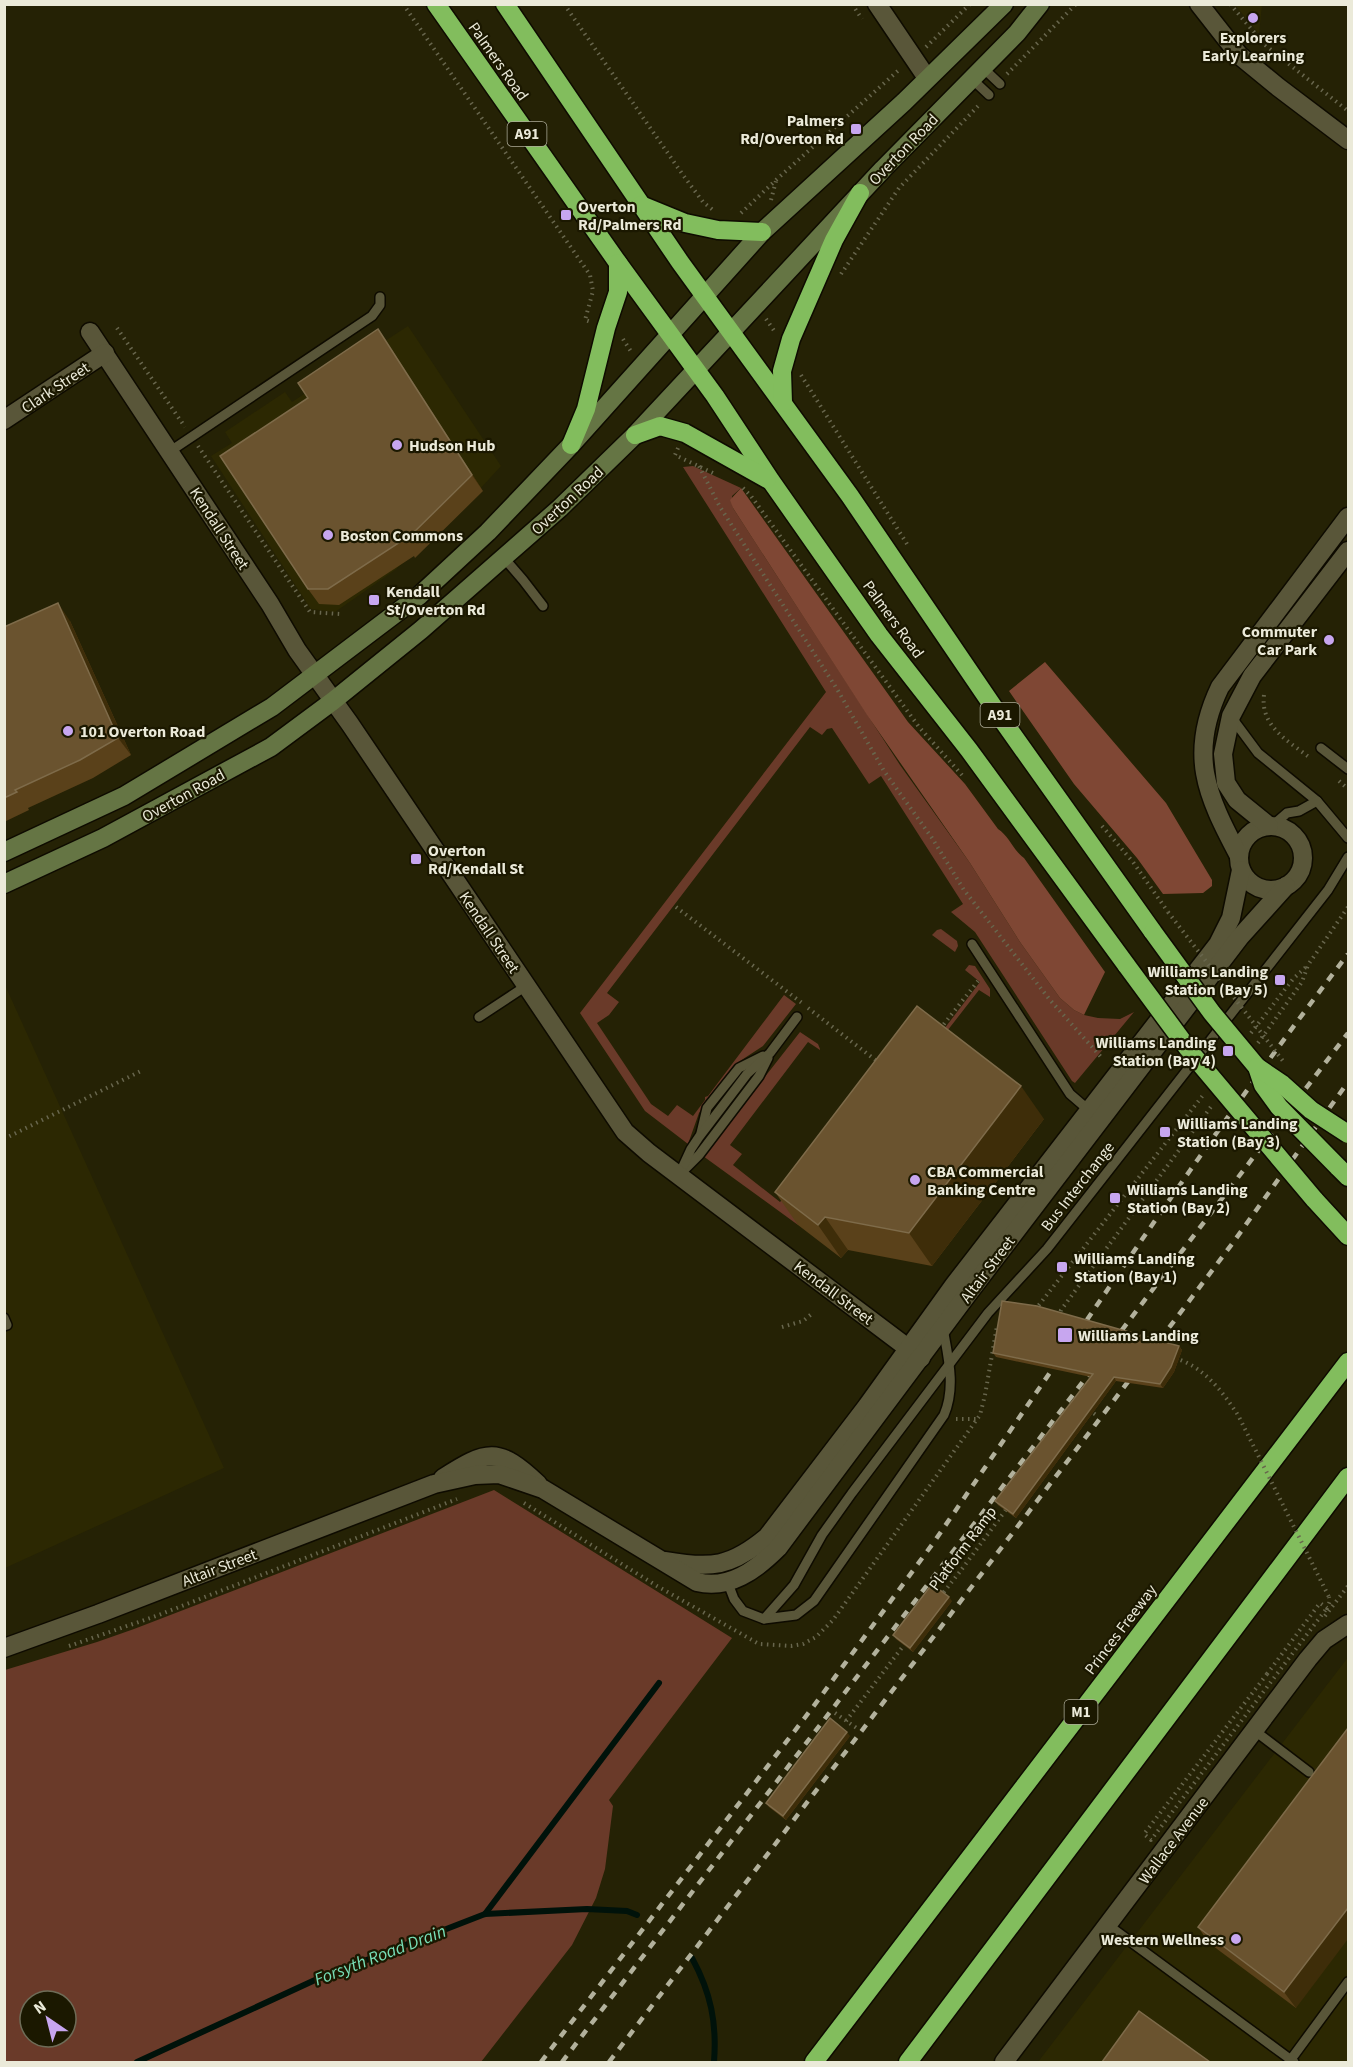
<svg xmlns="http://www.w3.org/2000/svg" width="1353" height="2067" viewBox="0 0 1353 2067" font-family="'Source Sans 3',sans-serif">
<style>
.built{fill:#2c2802}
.green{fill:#6a3a29;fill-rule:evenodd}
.forest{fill:#7f4734}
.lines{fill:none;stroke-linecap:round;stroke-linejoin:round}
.stream{stroke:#00120a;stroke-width:6}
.lane-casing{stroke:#0e0b00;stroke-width:12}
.street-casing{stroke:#0e0b00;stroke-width:21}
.secondary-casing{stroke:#0e0b00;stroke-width:21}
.highway-casing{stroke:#0e0b00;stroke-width:21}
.path{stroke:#68664d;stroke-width:4;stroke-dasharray:1.5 4.5;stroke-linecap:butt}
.lane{stroke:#595639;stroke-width:9}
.street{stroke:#595639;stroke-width:18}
.secondary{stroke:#657544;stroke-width:18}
.highway{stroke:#82bd5d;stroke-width:18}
.rail{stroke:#b2b19c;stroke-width:4.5;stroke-dasharray:8 8;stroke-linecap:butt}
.highway-bridge-casing{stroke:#0e0b00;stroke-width:21;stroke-linecap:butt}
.path-bridge{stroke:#68664d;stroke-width:4;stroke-dasharray:1.5 4.5;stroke-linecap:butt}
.highway-bridge{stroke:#82bd5d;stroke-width:18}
.wall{fill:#5a411a}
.shaded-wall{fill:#3e2d09}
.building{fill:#6a532f;stroke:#7e6b4a;stroke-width:1.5}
.poi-dot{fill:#c7a6ef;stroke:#1b1800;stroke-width:2}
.labels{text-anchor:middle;stroke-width:4.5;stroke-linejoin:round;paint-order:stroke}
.shield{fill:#1b1800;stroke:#adab98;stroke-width:1.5}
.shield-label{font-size:15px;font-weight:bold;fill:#ebead9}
.poi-label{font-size:16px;font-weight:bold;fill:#ebead9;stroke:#1b1800;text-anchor:start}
.street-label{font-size:16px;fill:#ebead9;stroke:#1b1800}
.water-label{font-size:18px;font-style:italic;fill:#77deb6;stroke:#1b1800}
</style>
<rect width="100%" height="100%" fill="#252205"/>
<g class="built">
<polygon points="1235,5 1262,5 1259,34"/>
<polygon points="408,326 501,466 456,515 395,570 335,612 311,609 211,456 232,443 225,432 285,392 292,402"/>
<polygon points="4,983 224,1468 5,1568 4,1568"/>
<polygon points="1348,1657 1348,2062 1038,2062 1346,1660"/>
</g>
<g class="green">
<polygon points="693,466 741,488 732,496 733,508 900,765 970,863 1020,942 1060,998 1074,1010 1084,1015 1098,1018 1120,1019 1134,1012 1075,1083 1072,1081 975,932 951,912 963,904 881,776 869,784 832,728 827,729 822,735 810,727 607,993 619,1002 609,1015 597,1023 651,1104 668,1116 677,1105 693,1116 705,1100 705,1097 708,1096 784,995 796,1004 763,1046 737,1063 699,1113 688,1144 645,1111 580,1013 826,692 683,467"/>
<polygon points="941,929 957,941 958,946 955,952 932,935 937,930"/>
<polygon points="969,965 975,966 990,989 990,997 979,990 944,1035 941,1033 980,982 965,970"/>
<polygon points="800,1032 818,1044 820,1049 820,1050 808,1042 730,1145 742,1154 733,1165 780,1202 790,1191 798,1225 703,1156"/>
<path d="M494,1490L732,1638L609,1800L613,1806L605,1869L596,1898L572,1945L481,2062H5V1670L97,1642L134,1629ZM30,2001H66V2037H30Z"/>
</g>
<g class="forest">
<path d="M741,488L908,722L965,784L998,829C1009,836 1013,850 1024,858L1105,972L1084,1015L1074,1010L1060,998L1020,942L970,863L867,715L733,508L730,500Z"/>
<polygon points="1045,662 1166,803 1212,880 1212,886 1203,893 1163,894 1137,858 1074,784 1009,691"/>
</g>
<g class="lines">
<g class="stream">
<polyline points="485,1914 659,1683"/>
<path d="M692,1958C711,1993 717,2023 714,2062"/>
<polyline points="137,2062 315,1980 485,1914 587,1909 627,1911 637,1915"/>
</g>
<g class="lane-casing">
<g id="lane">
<polyline points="982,67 1000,84"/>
<polyline points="972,79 989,95"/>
<polyline points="169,452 372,316 380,305 380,297"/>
<polyline points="504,558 523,580 543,606"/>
<polyline points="1232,718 1258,753 1317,801 1348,838"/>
<polyline points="1321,748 1348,769"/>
<polyline points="1272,826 1287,813 1299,811 1317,801"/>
<polyline points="972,944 1070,1094 1092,1113"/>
<polyline points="479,1017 526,986"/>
<polyline points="701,1133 707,1108 739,1068 763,1056"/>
<polyline points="683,1171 699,1155 759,1076 768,1058"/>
<polyline points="679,1175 691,1149 699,1137 747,1074 770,1053 797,1017"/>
<polyline points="4,1318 7,1325 4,1326"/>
<path d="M726,1578L734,1599L743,1611L764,1619L796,1615L814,1601L944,1415C956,1387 948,1357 943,1328"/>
<polyline points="764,1619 794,1585 822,1535 852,1493 988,1313 1047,1249 1328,890 1348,857"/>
<polyline points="1255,1731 1309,1772"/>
<polyline points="1108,1925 1294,2062"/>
<polyline points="1289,2062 1348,1982"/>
</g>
</g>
<g class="street-casing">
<g id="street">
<polyline points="877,4 927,78"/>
<polyline points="1199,4 1239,55 1278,87 1348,140"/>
<polyline points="90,332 270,604 297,650 350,724 625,1132 649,1153 921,1358"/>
<polyline points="4,420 105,353"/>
<circle cx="1271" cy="858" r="32"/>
<polyline points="1269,826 1237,800 1226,783 1223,754 1231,716 1252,676 1348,551"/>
<path d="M1239,856C1206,794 1188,754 1220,687L1348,517"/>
<path d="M443,1478C487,1450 498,1446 538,1484"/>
<path d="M666,1561C711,1569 731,1567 767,1537L867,1406L954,1285L1218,944L1231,918L1241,870"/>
<path d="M4,1648L98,1614L434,1484L475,1475L499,1474L543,1489L697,1582C729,1590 756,1570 778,1548L970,1291L1240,937L1286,886"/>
<polyline points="1004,2062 1308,1659 1324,1640 1348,1624"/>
</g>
</g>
<g class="secondary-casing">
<g id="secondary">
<polyline points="4,852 124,796 272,707 420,595 488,532 571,445 762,232 904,102 1004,4"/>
<polyline points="4,884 103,838 271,747 333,701 421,630 560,508 635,435 883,169 1017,33 1040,4"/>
</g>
</g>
<g class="highway-casing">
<g id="highway">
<polyline points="436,4 618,263 715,396 771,481 879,635 969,750 1127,966"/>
<polyline points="505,4 680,262 850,496 1003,721 1153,932"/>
<polyline points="641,205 685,223 718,230 762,232"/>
<polyline points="783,403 782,371 791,339 834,240 860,193"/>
<polyline points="635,435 660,426 685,433 767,479"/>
<polyline points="571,445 586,409 606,328 618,292 618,263"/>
<polyline points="1338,1167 1348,1177"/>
<polyline points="1314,1199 1348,1236"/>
<polyline points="814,2062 1348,1362"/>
<polyline points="908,2062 1348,1477"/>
</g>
</g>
<g class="path">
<polyline points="403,4 590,275 593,291 585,320 591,322"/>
<polyline points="564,4 683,175 703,202 713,210"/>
<polyline points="852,4 862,19"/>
<polyline points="1230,4 1265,45 1348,111"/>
<polyline points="926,47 970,4"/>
<polyline points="1007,74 1076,4"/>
<polyline points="771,200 776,181"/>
<polyline points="741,213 776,180 900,69"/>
<polyline points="841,274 899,188 980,104"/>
<polyline points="766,319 775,332"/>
<polyline points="117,328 185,427"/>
<polyline points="623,339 632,353"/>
<polyline points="801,375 907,544"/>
<polyline points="198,446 310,612 340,614"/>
<polyline points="678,448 675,455 715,474"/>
<polyline points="699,466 720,507 837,689 884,771 932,838 964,890 1050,1000 1101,1057"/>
<polyline points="743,488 751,496 919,727 962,775"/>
<path d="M1264,695C1260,727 1289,741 1310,758"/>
<polyline points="1339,781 1348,789"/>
<polyline points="1102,826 1133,862 1168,912"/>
<polyline points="676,907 802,1003"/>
<polyline points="808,1008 878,1062"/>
<polyline points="940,1029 978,981"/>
<polyline points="1251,1033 1293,979 1308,965"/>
<polyline points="1258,1043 1302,982 1308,965 1348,907"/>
<polyline points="4,1139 141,1071"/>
<polyline points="1035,1310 1204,1094"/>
<polyline points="1059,1317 1061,1310 1213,1104"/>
<polyline points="782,1327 803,1321 814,1312"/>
<polyline points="1089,1410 1096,1415"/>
<polyline points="956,1419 976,1419"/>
<polyline points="524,1503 657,1586 759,1644 791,1646 803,1644 816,1637 833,1620 980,1415 985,1395 997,1326"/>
<polyline points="940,1597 962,1569"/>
<polyline points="1325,1616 1348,1586"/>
<polyline points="69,1646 156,1616 457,1499"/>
<polyline points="1267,1674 1320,1603 1327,1608 1330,1601 1329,1597"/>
<polyline points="835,1713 858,1729"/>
<polyline points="846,1721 907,1641"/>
</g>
<use href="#lane" class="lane"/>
<use href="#street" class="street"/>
<use href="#secondary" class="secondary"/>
<use href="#highway" class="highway"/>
<g class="rail">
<path d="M1078,1333C1165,1205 1254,1077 1348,954"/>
<polyline points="1112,1343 1348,1033"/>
<polyline points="1150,1353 1232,1244 1348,1082"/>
<polyline points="541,2062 813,1707 934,1542 1062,1355"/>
<polyline points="562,2062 1098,1362"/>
<polyline points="609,2062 1137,1370"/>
</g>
<g class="highway-bridge-casing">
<g id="highway-bridge">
<polyline points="1153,932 1212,1013 1257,1067 1263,1085 1279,1107 1338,1167"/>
<polyline points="1127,966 1192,1054 1314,1199"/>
<polyline points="1257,1067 1282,1084 1311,1110 1348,1134"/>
</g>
</g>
<g class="path-bridge">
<polyline points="1168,912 1283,1061"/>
<path d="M1175,1358C1204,1367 1222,1391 1238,1415L1329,1597"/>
<polyline points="962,1569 1008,1507"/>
<polyline points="1267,1674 1144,1834 1151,1840 1327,1608"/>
</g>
<use href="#highway-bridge" class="highway-bridge"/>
</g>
<g class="wall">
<polygon points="378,329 483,491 415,558 414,556 339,605 319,604 308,589 308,398"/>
<polygon points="70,621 131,755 93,778 28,808 29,810 4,822 4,627"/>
<polygon points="1044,1119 932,1266 848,1250 841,1258 798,1225 775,1192"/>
<polygon points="1179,1346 1182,1350 1174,1372 1163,1388 1116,1381 1016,1518 998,1505 995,1501 1091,1377 996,1357 993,1353"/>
<polygon points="952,1601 913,1652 896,1639 893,1635"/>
<polygon points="1348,1728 1296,2008 1209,1943 1198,1927"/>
<polygon points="850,1736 786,1820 769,1807 766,1803"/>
</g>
<g class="shaded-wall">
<polygon points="378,329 389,345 483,491 472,475"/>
<polygon points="58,603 70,621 131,755 118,738"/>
<polygon points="1021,1086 1044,1119 932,1266 909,1233"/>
<polygon points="825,1217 848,1250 841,1258 818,1225"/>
<polygon points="1179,1346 1182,1350 1174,1372 1163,1388 1160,1384"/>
<polygon points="1114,1377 1116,1381 1016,1518 1013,1514"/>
<polygon points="949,1597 952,1601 913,1652 910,1648"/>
<polygon points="847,1732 850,1736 786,1820 783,1816"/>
<polygon points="1348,1908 1348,1939 1296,2008 1284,1992"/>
</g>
<g class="building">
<polygon points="378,329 472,475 404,542 403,540 328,589 308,589 220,456 308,398 298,383"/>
<polygon points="58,603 118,738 80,760 15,790 17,792 4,798 4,627"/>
<polygon points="917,1006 1021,1086 909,1233 825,1217 818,1225 775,1192"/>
<polygon points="1002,1301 1037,1306 1179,1346 1171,1367 1160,1384 1114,1377 1013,1514 995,1501 1093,1374 993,1353"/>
<polygon points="932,1584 949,1597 910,1648 893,1635"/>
<polygon points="830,1718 847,1732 783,1816 766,1803"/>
<polygon points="1348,1728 1348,1908 1284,1992 1198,1927"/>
<polygon points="1139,2011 1210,2062 1102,2062"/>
</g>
<g class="poi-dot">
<circle cx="1253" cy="18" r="6"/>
<rect x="850" y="123" width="12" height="12" rx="3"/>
<rect x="560" y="209" width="12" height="12" rx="3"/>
<circle cx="397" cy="445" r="6"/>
<circle cx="328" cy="535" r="6"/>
<rect x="368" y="594" width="12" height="12" rx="3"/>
<circle cx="1329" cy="640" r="6"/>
<circle cx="68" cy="731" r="6"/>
<rect x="410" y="853" width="12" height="12" rx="3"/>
<rect x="1274" y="974" width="12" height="12" rx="3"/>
<rect x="1222" y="1045" width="12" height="12" rx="3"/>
<rect x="1159" y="1126" width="12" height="12" rx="3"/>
<circle cx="915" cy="1180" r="6"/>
<rect x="1109" y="1192" width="12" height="12" rx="3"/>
<rect x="1056" y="1261" width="12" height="12" rx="3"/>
<rect x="1057" y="1327" width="16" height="16" rx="3"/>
<circle cx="1236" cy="1939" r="6"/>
</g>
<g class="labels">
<g class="shield">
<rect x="507.5" y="122" width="39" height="24" rx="4.5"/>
<rect x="980.5" y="703" width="39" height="24" rx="4.5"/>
<rect x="1064.5" y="1700" width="33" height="24" rx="4.5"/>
</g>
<g class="shield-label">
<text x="527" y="139">A91</text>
<text x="1000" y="720">A91</text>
<text x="1081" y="1717">M1</text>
</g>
<g class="poi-label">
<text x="1253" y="43" text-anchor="middle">Explorers<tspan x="1253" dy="18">Early Learning</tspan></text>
<text x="844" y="126" text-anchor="end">Palmers<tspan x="844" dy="18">Rd/Overton Rd</tspan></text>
<text x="578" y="212">Overton<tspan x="578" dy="18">Rd/Palmers Rd</tspan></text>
<text x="409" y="451">Hudson Hub</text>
<text x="340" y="541">Boston Commons</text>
<text x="386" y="597">Kendall<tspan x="386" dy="18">St/Overton Rd</tspan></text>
<text x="1317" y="637" text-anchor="end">Commuter<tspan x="1317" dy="18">Car Park</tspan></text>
<text x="80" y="737">101 Overton Road</text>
<text x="428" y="856">Overton<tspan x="428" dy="18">Rd/Kendall St</tspan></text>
<text x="1268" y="977" text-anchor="end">Williams Landing<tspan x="1268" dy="18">Station (Bay 5)</tspan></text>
<text x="1216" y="1048" text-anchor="end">Williams Landing<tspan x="1216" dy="18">Station (Bay 4)</tspan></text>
<text x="1177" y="1129">Williams Landing<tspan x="1177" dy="18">Station (Bay 3)</tspan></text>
<text x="927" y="1177">CBA Commercial<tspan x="927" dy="18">Banking Centre</tspan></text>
<text x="1127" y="1195">Williams Landing<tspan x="1127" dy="18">Station (Bay 2)</tspan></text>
<text x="1074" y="1264">Williams Landing<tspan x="1074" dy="18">Station (Bay 1)</tspan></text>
<text x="1078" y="1341">Williams Landing</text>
<text x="1224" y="1945" text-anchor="end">Western Wellness</text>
</g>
<g class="street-label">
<text transform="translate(499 61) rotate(55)" y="6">Palmers Road</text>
<text transform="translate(903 149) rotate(-46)" y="6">Overton Road</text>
<text transform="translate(55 387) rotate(-34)" y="6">Clark Street</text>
<text transform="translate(567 500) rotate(-43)" y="6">Overton Road</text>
<text transform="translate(220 528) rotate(57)" y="6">Kendall Street</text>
<text transform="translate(894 619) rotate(54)" y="6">Palmers Road</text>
<text transform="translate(183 795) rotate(-29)" y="6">Overton Road</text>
<text transform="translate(490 932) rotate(56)" y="6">Kendall Street</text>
<text transform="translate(1077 1186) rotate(-52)" y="6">Bus Interchange</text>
<text transform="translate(987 1269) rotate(-53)" y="6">Altair Street</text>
<text transform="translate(834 1292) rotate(37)" y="6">Kendall Street</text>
<text transform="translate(962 1548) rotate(-53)" y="6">Platform Ramp</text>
<text transform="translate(219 1567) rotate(-21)" y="6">Altair Street</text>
<text transform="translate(1120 1629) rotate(-53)" y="6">Princes Freeway</text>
<text transform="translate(1173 1840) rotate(-53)" y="6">Wallace Avenue</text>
</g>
<g class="water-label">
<text transform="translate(380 1955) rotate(-21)" y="6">Forsyth Road Drain</text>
</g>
</g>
<rect width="1353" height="2067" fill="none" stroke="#ebead9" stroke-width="12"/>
<g transform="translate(48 2019) rotate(325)"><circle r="28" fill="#1b1800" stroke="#6e6c57" stroke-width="1.5"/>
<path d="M0-4.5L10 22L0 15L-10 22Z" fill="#c7a6ef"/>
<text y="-9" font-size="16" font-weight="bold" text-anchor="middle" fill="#ebead9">N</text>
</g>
</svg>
